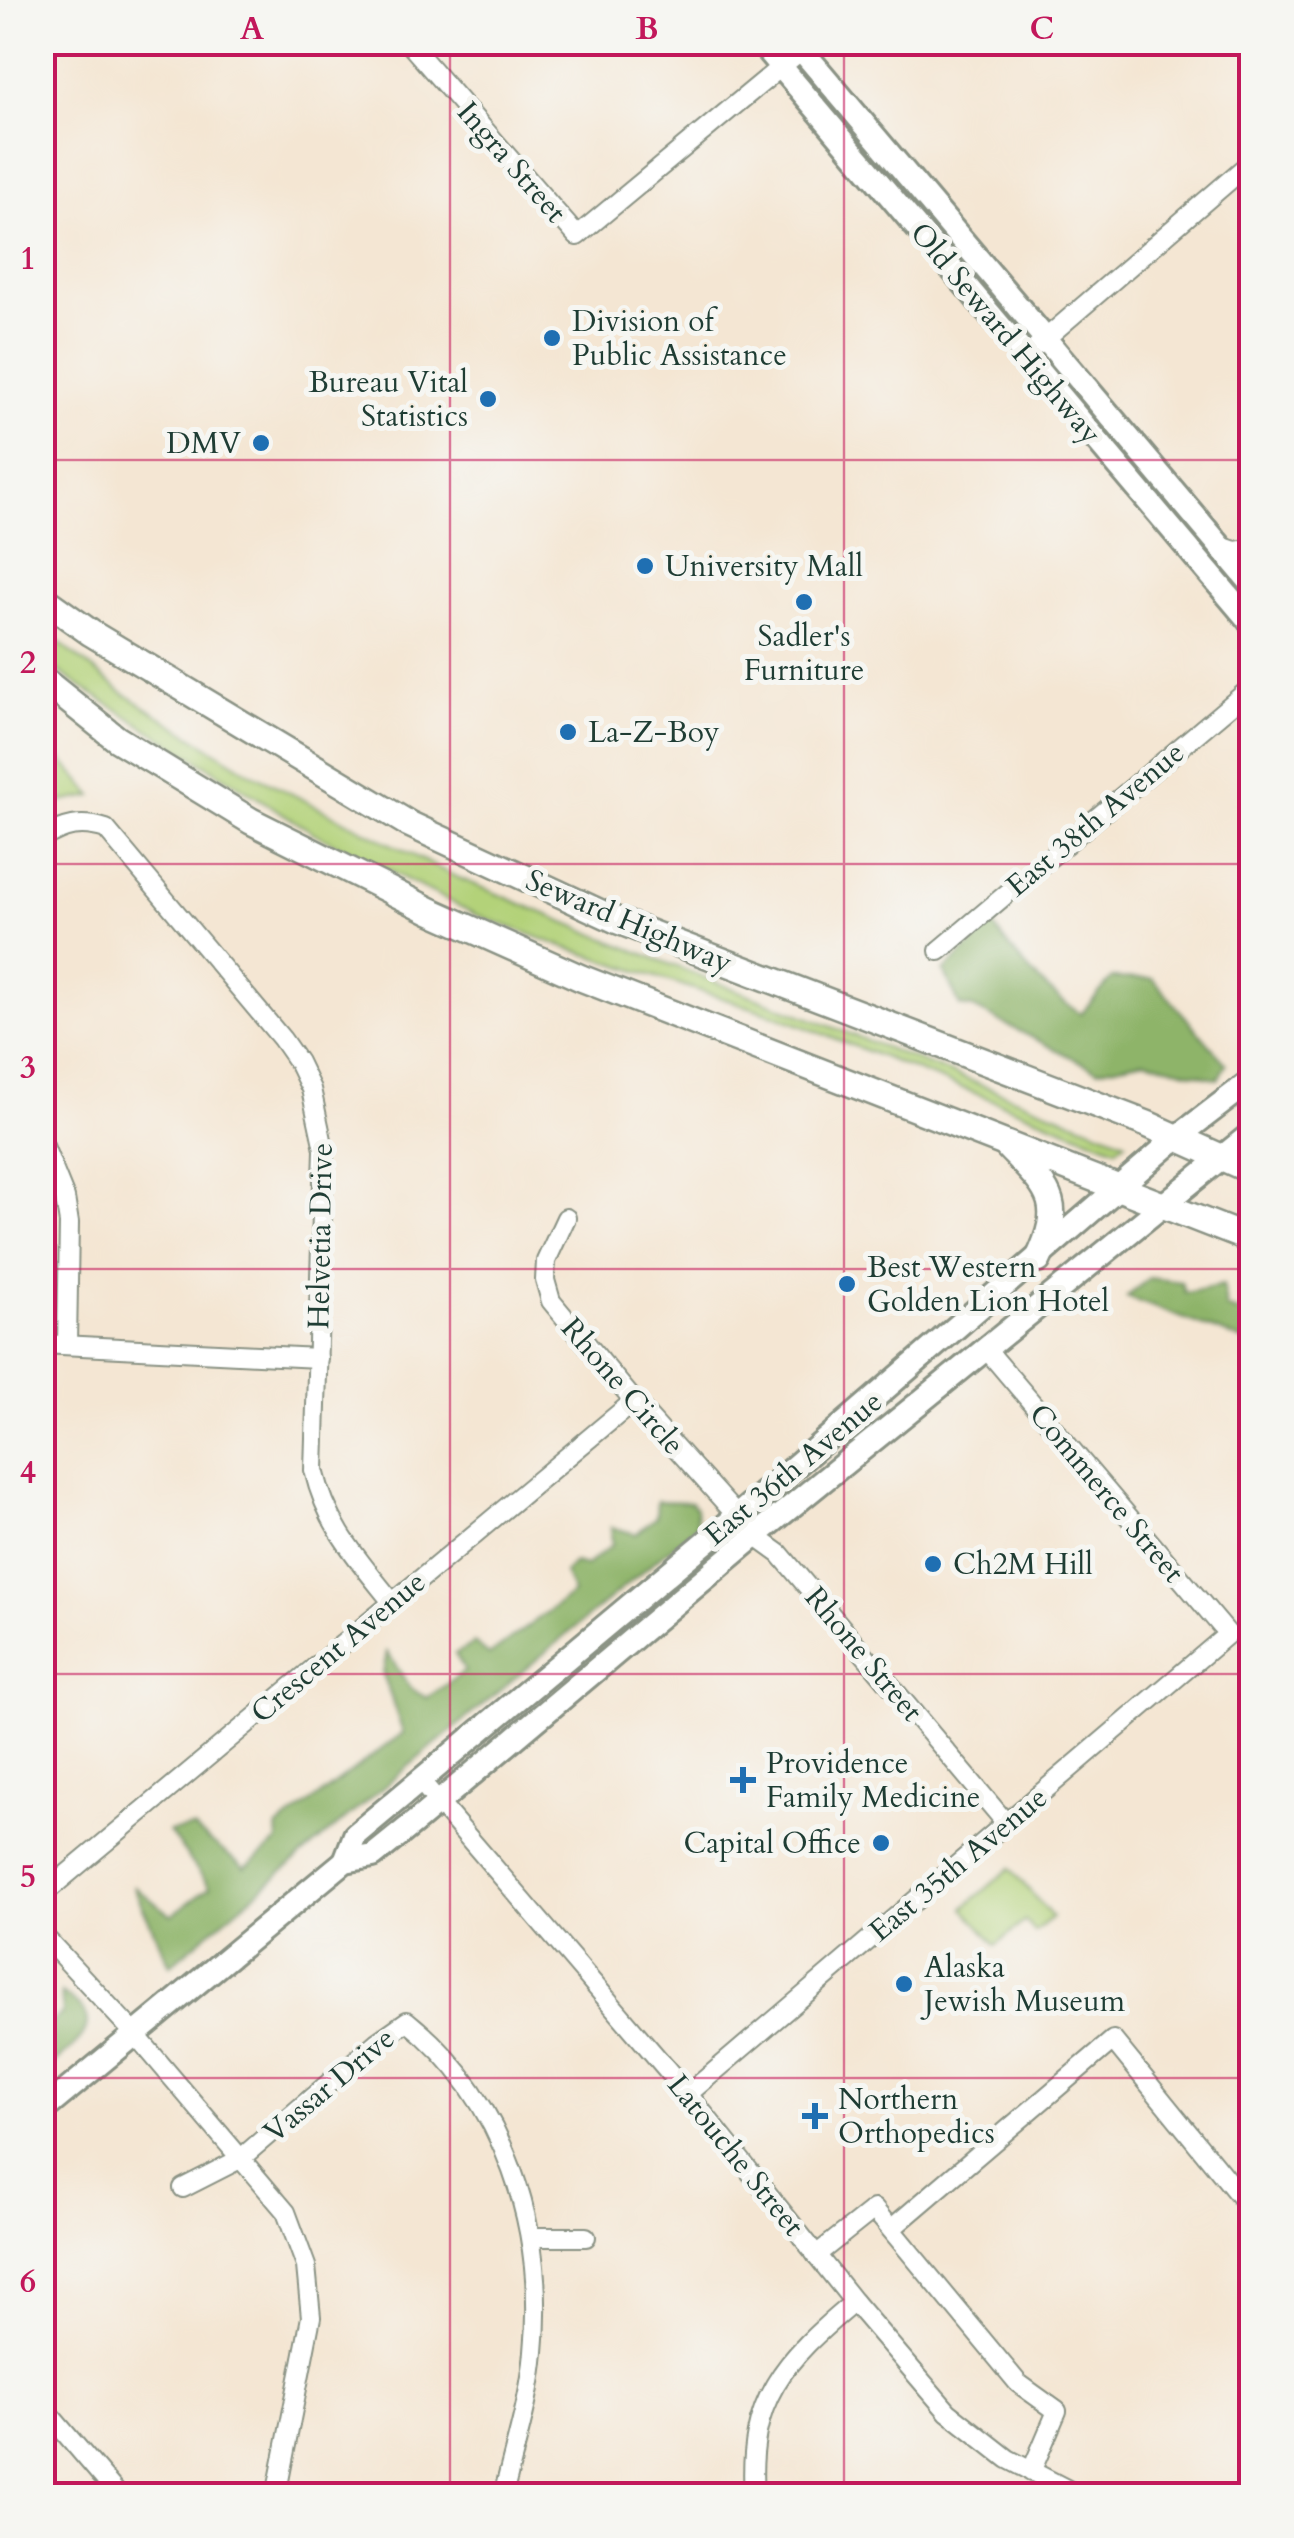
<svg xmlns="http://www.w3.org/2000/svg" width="1294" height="2538" viewBox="0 0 1294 2538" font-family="Cardo,serif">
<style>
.green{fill:#b3d279;stroke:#698856;stroke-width:2.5}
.forest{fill:#8eb469;stroke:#56784e;stroke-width:2.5}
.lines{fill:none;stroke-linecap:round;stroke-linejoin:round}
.minor-casing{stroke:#8a9284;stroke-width:22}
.major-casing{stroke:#8a9284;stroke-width:28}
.highway-casing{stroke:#8a9284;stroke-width:30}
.minor{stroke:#fff;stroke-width:18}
.major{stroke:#fff;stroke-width:22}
.highway{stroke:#fff;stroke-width:25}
.grid{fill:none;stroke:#c2185b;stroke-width:2.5;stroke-opacity:0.55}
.poi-dot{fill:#1f6fb2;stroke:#f6f6f2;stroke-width:4}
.labels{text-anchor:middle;stroke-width:10;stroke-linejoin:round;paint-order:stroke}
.street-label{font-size:30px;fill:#1f3d34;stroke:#f6f6f2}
.poi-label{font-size:30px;fill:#1f3d34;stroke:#f6f6f2;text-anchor:start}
.neatline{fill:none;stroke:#c2185b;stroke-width:4}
.grid-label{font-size:32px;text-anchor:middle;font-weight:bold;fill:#c2185b}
</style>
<rect width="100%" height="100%" fill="#f6f6f2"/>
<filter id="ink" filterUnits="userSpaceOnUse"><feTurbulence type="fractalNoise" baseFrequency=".01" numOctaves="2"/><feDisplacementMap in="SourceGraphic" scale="20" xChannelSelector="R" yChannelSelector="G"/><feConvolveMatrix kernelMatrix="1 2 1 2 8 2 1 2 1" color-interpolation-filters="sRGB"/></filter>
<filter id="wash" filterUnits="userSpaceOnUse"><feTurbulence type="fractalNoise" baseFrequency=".0048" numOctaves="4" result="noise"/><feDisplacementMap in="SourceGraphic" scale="40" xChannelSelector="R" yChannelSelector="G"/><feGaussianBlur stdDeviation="2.25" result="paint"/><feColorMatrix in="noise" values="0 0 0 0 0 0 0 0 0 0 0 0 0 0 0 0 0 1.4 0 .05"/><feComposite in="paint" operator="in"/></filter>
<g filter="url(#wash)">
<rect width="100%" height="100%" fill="#f4e6d3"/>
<g class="green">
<polygon points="43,630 123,693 249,772 454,876 618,944 1126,1141 1116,1148 774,1015 567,948 477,915 314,833 78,685 43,660"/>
<polygon points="42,747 59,757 93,796 54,803 43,813"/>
<polygon points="1010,1868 1052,1917 1035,1932 1025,1921 996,1945 964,1908"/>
</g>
<g class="forest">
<path d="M992,925C1019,960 1043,990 1081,1014L1112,978L1153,979L1226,1064L1218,1079L1145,1060L1097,1070L973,1008L960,1006L944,971Z"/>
<polygon points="1149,1278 1181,1282 1185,1293 1223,1285 1226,1308 1251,1317 1251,1344 1127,1297"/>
<polygon points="657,1501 691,1502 696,1508 697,1526 170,1965 133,1886 172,1915 210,1887 169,1832 193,1828 245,1868 278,1842 277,1828 403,1733 383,1674 387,1652 411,1689 427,1698 465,1671 455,1654 474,1643 489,1655 573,1593 564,1573 574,1563 586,1566 612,1545 611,1527 636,1534 656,1517"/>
<path d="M61,1993C115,2023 73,2047 43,2072V2029L63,2013Z"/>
</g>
</g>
<g filter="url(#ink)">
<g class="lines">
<g class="minor-casing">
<g id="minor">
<polyline points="408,42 577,236 811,42"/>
<polyline points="1038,345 1252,161"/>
<polyline points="1218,545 1235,551 1252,548"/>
<path d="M42,839C64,825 81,821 106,829L282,1039L298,1062L311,1089L324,1149L314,1470C327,1526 357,1558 392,1602"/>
<polyline points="939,951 1252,687"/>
<polyline points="42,1141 65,1198 69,1223 67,1345"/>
<polyline points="566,1218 546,1261 545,1280 551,1301 634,1401 755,1536 780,1554 1006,1823"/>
<polyline points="42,1344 318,1358"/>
<polyline points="420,1781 688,2094 854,2302 948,2412 1008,2459 1080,2496"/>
<polyline points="42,1895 634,1401"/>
<polyline points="42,1934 135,2034 286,2212 306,2266 311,2317 276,2496"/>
<polyline points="688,2094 1228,1634 987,1350"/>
<path d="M183,2188L240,2159L377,2042L407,2021C505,2099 546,2229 534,2352C530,2400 514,2449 503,2496"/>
<polyline points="891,2229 1113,2040 1252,2211"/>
<polyline points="531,2237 586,2237"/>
<polyline points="816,2255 874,2209 1018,2383 1057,2411 1031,2472"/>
<polyline points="42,2406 119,2496"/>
<path d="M754,2496C747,2400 784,2360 854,2302"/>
</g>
</g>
<g class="major-casing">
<g id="major">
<polyline points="760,42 1252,624"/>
<polyline points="795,42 1252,584"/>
<polyline points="345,1861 355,1835 737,1516 1175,1139 1252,1080"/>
<polyline points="42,2111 345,1861 373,1856 420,1818 755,1536 1252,1133"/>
</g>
</g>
<g class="highway-casing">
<g id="highway">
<polyline points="42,598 91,633 409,824 616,920 1147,1124 1252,1171"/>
<polyline points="42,679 117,739 251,821 431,911 581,978 1252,1240"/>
<path d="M1008,1147C1049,1190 1066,1201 1038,1260"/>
</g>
</g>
<use href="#minor" class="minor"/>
<use href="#major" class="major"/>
<use href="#highway" class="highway"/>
</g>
</g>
<path class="grid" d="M450,42V2496M844,42V2496M42,460H1252M42,864H1252M42,1269H1252M42,1674H1252M42,2078H1252"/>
<g class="poi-dot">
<circle cx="552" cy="338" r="10"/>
<circle cx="488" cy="399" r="10"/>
<circle cx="261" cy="443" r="10"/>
<circle cx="645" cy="566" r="10"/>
<circle cx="804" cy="602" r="10"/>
<circle cx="568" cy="732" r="10"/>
<circle cx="847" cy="1284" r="10"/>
<circle cx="933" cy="1564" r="10"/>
<path d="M738 1765h10v10h10v10h-10v10h-10v-10h-10v-10h10z"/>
<circle cx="881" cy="1843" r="10"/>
<circle cx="904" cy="1984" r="10"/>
<path d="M810 2101h10v10h10v10h-10v10h-10v-10h-10v-10h10z"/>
</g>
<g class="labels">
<g class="street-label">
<text transform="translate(512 162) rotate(49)" y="10">Ingra Street</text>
<text transform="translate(1006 333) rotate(50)" y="10">Old Seward Highway</text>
<text transform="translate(1095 819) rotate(-40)" y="10">East 38th Avenue</text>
<text transform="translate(629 921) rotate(23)" y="10">Seward Highway</text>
<text transform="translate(320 1236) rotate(-89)" y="10">Helvetia Drive</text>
<text transform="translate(623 1386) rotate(49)" y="10">Rhone Circle</text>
<text transform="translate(793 1468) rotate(-40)" y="10">East 36th Avenue</text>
<text transform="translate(1107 1493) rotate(50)" y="10">Commerce Street</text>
<text transform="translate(338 1647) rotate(-40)" y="10">Crescent Avenue</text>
<text transform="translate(864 1654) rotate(50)" y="10">Rhone Street</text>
<text transform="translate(958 1864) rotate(-40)" y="10">East 35th Avenue</text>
<text transform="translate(329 2085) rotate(-40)" y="10">Vassar Drive</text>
<text transform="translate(736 2155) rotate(51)" y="10">Latouche Street</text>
</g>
<g class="poi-label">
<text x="572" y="331">Division of<tspan x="572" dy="34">Public Assistance</tspan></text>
<text x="468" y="392" text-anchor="end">Bureau Vital<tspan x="468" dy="34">Statistics</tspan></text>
<text x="241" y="453" text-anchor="end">DMV</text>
<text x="665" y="576">University Mall</text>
<text x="804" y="646" text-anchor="middle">Sadler's<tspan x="804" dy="34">Furniture</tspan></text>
<text x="588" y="742">La-Z-Boy</text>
<text x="867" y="1277">Best Western<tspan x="867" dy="34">Golden Lion Hotel</tspan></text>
<text x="953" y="1574">Ch2M Hill</text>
<text x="766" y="1773">Providence<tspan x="766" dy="34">Family Medicine</tspan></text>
<text x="861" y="1853" text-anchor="end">Capital Office</text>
<text x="924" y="1977">Alaska<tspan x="924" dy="34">Jewish Museum</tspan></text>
<text x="838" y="2109">Northern<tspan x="838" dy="34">Orthopedics</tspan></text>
</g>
</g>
<rect width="1294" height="2538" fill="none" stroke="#f6f6f2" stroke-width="110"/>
<rect x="55" y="55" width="1184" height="2428" class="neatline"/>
<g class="grid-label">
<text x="252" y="39">A</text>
<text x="647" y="39">B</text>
<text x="1042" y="39">C</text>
<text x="28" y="269">1</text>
<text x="28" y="673">2</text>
<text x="28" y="1078">3</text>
<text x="28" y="1483">4</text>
<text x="28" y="1887">5</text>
<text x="28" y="2292">6</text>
</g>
</svg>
